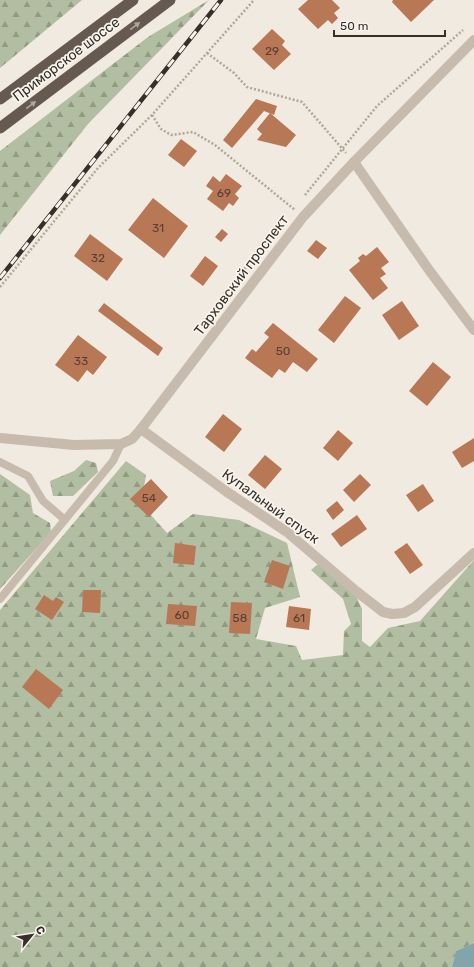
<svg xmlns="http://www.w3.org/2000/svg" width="474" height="967" viewBox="0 0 474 967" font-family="Rubik,sans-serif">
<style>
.forest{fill:url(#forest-firs)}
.water{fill:#82a4aa}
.building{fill:#b87755}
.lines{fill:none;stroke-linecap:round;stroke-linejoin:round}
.path{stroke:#b3a697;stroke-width:2.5;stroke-dasharray:2 2;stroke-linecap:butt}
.service{stroke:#c7bbad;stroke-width:8}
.minor{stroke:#c7bbad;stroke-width:10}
.tertiary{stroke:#c7bbad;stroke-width:10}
.trunk{stroke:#665a50;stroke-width:11}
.rail-casing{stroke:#362f2a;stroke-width:4.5}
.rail{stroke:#f8f4ec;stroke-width:3;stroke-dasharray:9;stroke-linecap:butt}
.oneway{fill:#afa79e}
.labels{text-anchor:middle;stroke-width:3.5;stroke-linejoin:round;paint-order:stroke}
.number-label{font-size:12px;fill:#564135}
.street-label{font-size:14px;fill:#362f2a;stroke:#f8f4ec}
</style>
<defs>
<pattern id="forest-firs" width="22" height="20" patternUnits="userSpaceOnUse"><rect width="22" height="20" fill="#b1bea1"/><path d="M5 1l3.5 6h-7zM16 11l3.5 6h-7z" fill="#919b83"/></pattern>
</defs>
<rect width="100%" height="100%" fill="#f0eae0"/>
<g class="forest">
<polygon points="0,0 82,0 0,68"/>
<polygon points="209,0 88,124 0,235 0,151 148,37"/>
<polygon points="86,460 96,463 98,472 73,496 53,496 50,481 74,471"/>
<polygon points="126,461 146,475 141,504 167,533 193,514 239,520 287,543 300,597 265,608 256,639 296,646 302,660 343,655 344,631 351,624 343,599 311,570 321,562 353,589 362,609 362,641 370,647 388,628 420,621 474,560 474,943 456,951 452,967 0,967 0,610"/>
<polygon points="0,474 30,495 33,513 50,523 51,532 0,589"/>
</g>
<polygon class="water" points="474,943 474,967 452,967 456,951"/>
<g class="building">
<polygon points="308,0 332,0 340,8 334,13 338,18 332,24 328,20 318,29 298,9"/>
<polygon points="393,0 434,0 411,22 392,2"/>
<polygon points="272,29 285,41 282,45 291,54 274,70 252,49"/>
<polygon points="256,99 277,106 274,115 264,111 232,148 223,140"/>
<polygon points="270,113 296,135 286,147 257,140 262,134 257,129"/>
<polygon points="181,139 197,151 184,167 168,155"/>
<polygon points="226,174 242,186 235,194 239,198 233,206 229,203 223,211 207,199 213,191 206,186 213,176 220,182"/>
<polygon points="153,198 188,226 164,258 128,230"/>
<polygon points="222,229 228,234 221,242 215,237"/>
<polygon points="90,234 123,259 107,281 74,256"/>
<polygon points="316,240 327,248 318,259 307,251"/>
<polygon points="377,247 389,262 381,268 386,274 380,278 388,288 373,300 349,270 360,261 358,258 363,254 366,256"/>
<polygon points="205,256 218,266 203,286 190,276"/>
<polygon points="345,296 361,308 334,343 318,330"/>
<polygon points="402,301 419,326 399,340 382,315"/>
<polygon points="104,303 163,348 158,356 98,311"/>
<polygon points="273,323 318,359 307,372 293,362 285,373 279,369 272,378 245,358 252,349 256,352 269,337 264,333"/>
<polygon points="78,335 107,357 93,375 87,370 78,382 55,365"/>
<polygon points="433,362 451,377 427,406 409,391"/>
<polygon points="223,414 242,429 224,452 205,437"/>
<polygon points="338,430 353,443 338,461 323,448"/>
<polygon points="474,438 474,461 462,468 452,452"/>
<polygon points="265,455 282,469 265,489 248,475"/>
<polygon points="360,474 371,485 354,502 343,490"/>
<polygon points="151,479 168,497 149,517 130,499"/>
<polygon points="423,484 434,501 418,512 406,495"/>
<polygon points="337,501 344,510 333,520 326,510"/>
<polygon points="357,515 367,529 341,547 331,534"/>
<polygon points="175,543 196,546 194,565 173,563"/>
<polygon points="407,543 423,565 410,574 394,552"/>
<polygon points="272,560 290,566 283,589 264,582"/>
<polygon points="83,590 101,590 100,613 82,612"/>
<polygon points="44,595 53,601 56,597 64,602 52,620 35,609"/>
<polygon points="231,602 252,603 250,634 229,633"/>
<polygon points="168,604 197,606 195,626 166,624"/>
<polygon points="289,606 311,609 309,630 286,627"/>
<polygon points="36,669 63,690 49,709 22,687"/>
</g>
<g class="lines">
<g class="path">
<polyline points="207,53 234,73 247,87 302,102 346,153"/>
<polyline points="152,115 161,129 171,135 193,132 215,145 295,210"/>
<polyline points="305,195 377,106 463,30"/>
<polyline points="0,287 98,168 152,115 254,0"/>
<polyline points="218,308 219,300 265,244"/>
</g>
<g class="service">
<polyline points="0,462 28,476 43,501 64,519"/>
<polyline points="0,599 113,461 121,444"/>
</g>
<g class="minor">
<polyline points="354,162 429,270 474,330"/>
<polyline points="141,429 227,492 287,532 356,591 383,612 392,614 404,613 415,607 474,553"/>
</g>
<polyline class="tertiary" points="0,438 74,445 121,444 132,439 141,429 303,217 354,162 474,40"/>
<g class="trunk">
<polyline points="0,99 133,0"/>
<polyline points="0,128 170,0"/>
</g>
<g class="rail-casing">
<polyline id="rail" points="0,278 221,0"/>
</g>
<use href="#rail" class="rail"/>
</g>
<defs><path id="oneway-solid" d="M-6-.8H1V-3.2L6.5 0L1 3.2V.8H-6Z"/></defs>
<g class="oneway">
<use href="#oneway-solid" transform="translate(135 26) rotate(-37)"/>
<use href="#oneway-solid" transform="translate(31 105) rotate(-37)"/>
</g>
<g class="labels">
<g class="number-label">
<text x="272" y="55">29</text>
<text x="224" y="197">69</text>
<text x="158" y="232">31</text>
<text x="98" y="262">32</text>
<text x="283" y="355">50</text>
<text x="81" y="365">33</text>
<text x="149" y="502">54</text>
<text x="182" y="619">60</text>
<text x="240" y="622">58</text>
<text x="299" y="622">61</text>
</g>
<g class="street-label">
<text transform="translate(66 59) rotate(-37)" y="5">Приморское шоссе</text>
<text transform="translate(241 275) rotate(-53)" y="5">Тарховский проспект</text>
<text transform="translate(271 506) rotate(36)" y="5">Купальный спуск</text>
</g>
</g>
<g transform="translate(32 935) rotate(60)" stroke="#f8f4ec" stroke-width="3" paint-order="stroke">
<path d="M0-3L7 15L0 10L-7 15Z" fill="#362f2a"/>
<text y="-6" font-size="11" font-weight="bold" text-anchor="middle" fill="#362f2a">С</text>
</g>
<path d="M334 30v6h111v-6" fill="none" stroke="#362f2a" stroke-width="2"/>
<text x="340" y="30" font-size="12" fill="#362f2a" stroke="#f8f4ec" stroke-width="3" paint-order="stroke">50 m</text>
</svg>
